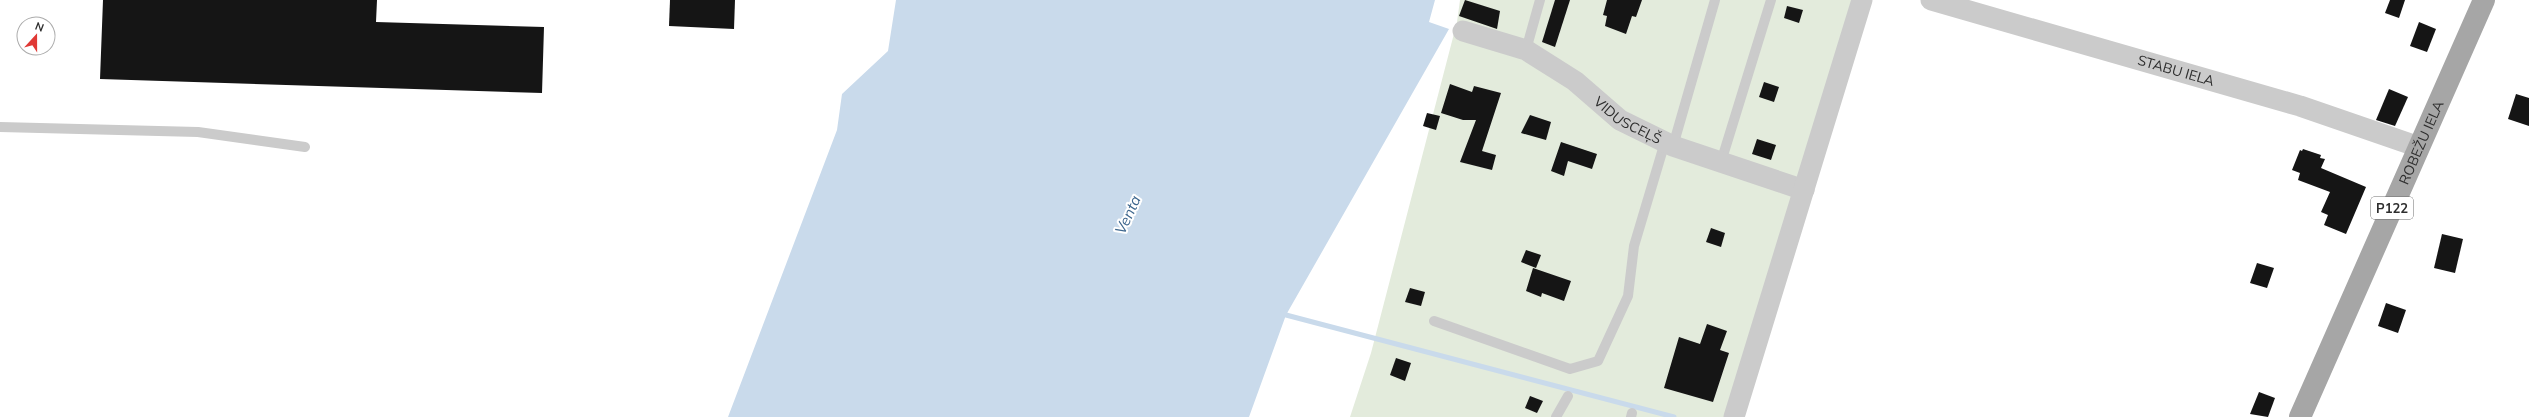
<svg xmlns="http://www.w3.org/2000/svg" width="2529" height="417" viewBox="0 0 2529 417" font-family="Mulish,sans-serif">
<style>
.green{fill:#e3ebdc}
.water{fill:#c9daeb}
.lines{fill:none;stroke-linecap:round;stroke-linejoin:round}
.stream{stroke:#c9daeb;stroke-width:5}
.building{fill:#151515}
.service{stroke:#cbcbcb;stroke-width:10}
.minor{stroke:#cbcbcb;stroke-width:21}
.primary{stroke:#a6a6a6;stroke-width:22}
.labels{text-anchor:middle;stroke-width:4;stroke-linejoin:round;paint-order:stroke}
.shield{fill:#fff;stroke:#6d6d6d;stroke-width:1}
.shield-label{font-size:13px;font-weight:bold;fill:#2e2e2e}
.street-label{font-size:14px;fill:#2e2e2e;stroke:#fff}
.water-label{font-size:15px;font-style:italic;fill:#3e678e;stroke:#fff}
</style>
<rect width="100%" height="100%" fill="#fff"/>
<polygon class="green" points="1460,0 1854,0 1724,417 1350,417 1371,353 1457,22"/>
<polygon class="water" points="896,0 1435,0 1429,22 1449,29 1286,315 1249,417 728,417 837,130 842,94 888,51"/>
<g class="lines">
<polyline class="stream" points="1283,311 1286,315 1674,417"/>
</g>
<g class="building">
<polygon points="103,0 377,0 376,22 544,27 542,93 100,79"/>
<polygon points="670,0 735,0 734,29 669,26"/>
<polygon points="1465,0 1500,11 1497,29 1459,16"/>
<polygon points="1555,0 1570,0 1555,47 1542,42"/>
<polygon points="1607,0 1642,0 1636,17 1632,16 1626,34 1605,26 1607,16 1603,15"/>
<polygon points="2390,0 2405,0 2399,18 2385,13"/>
<polygon points="1787,6 1803,10 1799,23 1784,18"/>
<polygon points="2419,22 2436,29 2427,52 2410,46"/>
<polygon points="1764,82 1779,87 1774,102 1759,97"/>
<polygon points="1450,84 1472,92 1474,86 1501,93 1482,151 1496,155 1492,170 1460,162 1476,120 1463,120 1441,113"/>
<polygon points="2389,89 2408,97 2395,126 2376,120"/>
<polygon points="2516,94 2529,98 2529,126 2508,119"/>
<polygon points="1427,113 1440,116 1436,130 1423,126"/>
<polygon points="1530,115 1551,122 1546,140 1521,133"/>
<polygon points="1757,139 1776,145 1771,160 1752,154"/>
<polygon points="1561,142 1597,154 1592,169 1568,161 1564,176 1551,171"/>
<polygon points="2303,149 2321,155 2320,158 2325,159 2321,168 2366,187 2346,234 2324,225 2328,215 2321,212 2330,192 2298,180 2300,173 2292,170 2300,150 2302,151"/>
<polygon points="1711,228 1725,233 1721,247 1706,242"/>
<polygon points="2442,234 2463,239 2455,273 2434,268"/>
<polygon points="1526,250 1541,255 1536,268 1521,262"/>
<polygon points="2257,263 2274,268 2267,288 2250,283"/>
<polygon points="1533,268 1571,281 1564,301 1542,293 1541,297 1526,291"/>
<polygon points="1410,288 1425,292 1421,306 1405,302"/>
<polygon points="2386,303 2406,310 2398,333 2378,326"/>
<polygon points="1707,324 1727,331 1720,350 1729,353 1713,402 1664,388 1679,337 1700,344"/>
<polygon points="1396,358 1411,363 1405,381 1390,375"/>
<polygon points="2259,392 2275,398 2268,417 2250,414"/>
<polygon points="1530,396 1543,401 1537,413 1525,408"/>
</g>
<g class="lines">
<g class="service">
<polyline points="1526,50 1540,0"/>
<polyline points="0,127 198,132 305,147"/>
<polyline points="1673,146 1715,0"/>
<polyline points="1721,162 1771,0"/>
<polyline points="1434,321 1570,369 1598,361 1628,296 1634,246 1665,142"/>
<polyline points="1556,417 1568,396"/>
<polyline points="1631,417 1632,413"/>
</g>
<g class="minor">
<path id="s1" d="M1931,0L2300,106L2419,147"/>
<path id="s2" d="M1463,31L1526,50L1575,81L1620,120L1673,146L1804,190"/>
<polyline points="1734,417 1862,0"/>
</g>
<path class="primary" id="s3" d="M2300,417L2484,0"/>
</g>
<g class="labels">
<rect class="shield" x="2371" y="197" width="42" height="22" rx="3"/>
<g class="shield-label">
<text x="2392" y="213">P122</text>
</g>
<g class="street-label">
<text dy="5" stroke="none"><textPath href="#s1" startOffset="255">STABU IELA</textPath></text>
<text dy="5" stroke="none"><textPath href="#s2" startOffset="190">VIDUSCEĻŠ</textPath></text>
<text dy="5" stroke="none"><textPath href="#s3" startOffset="300">ROBEŽU IELA</textPath></text>
</g>
<g class="water-label">
<text transform="translate(1128 215) rotate(-65)" y="5">Venta</text>
</g>
</g>
<g transform="translate(36 36) rotate(21)"><circle r="19" fill="#ffffff" stroke="#ababab"/>
<path d="M0-3L7 15L0 10L-7 15Z" fill="#e03935"/>
<text y="-6" font-size="11" font-weight="bold" text-anchor="middle" fill="#2e2e2e">N</text>
</g>
</svg>
